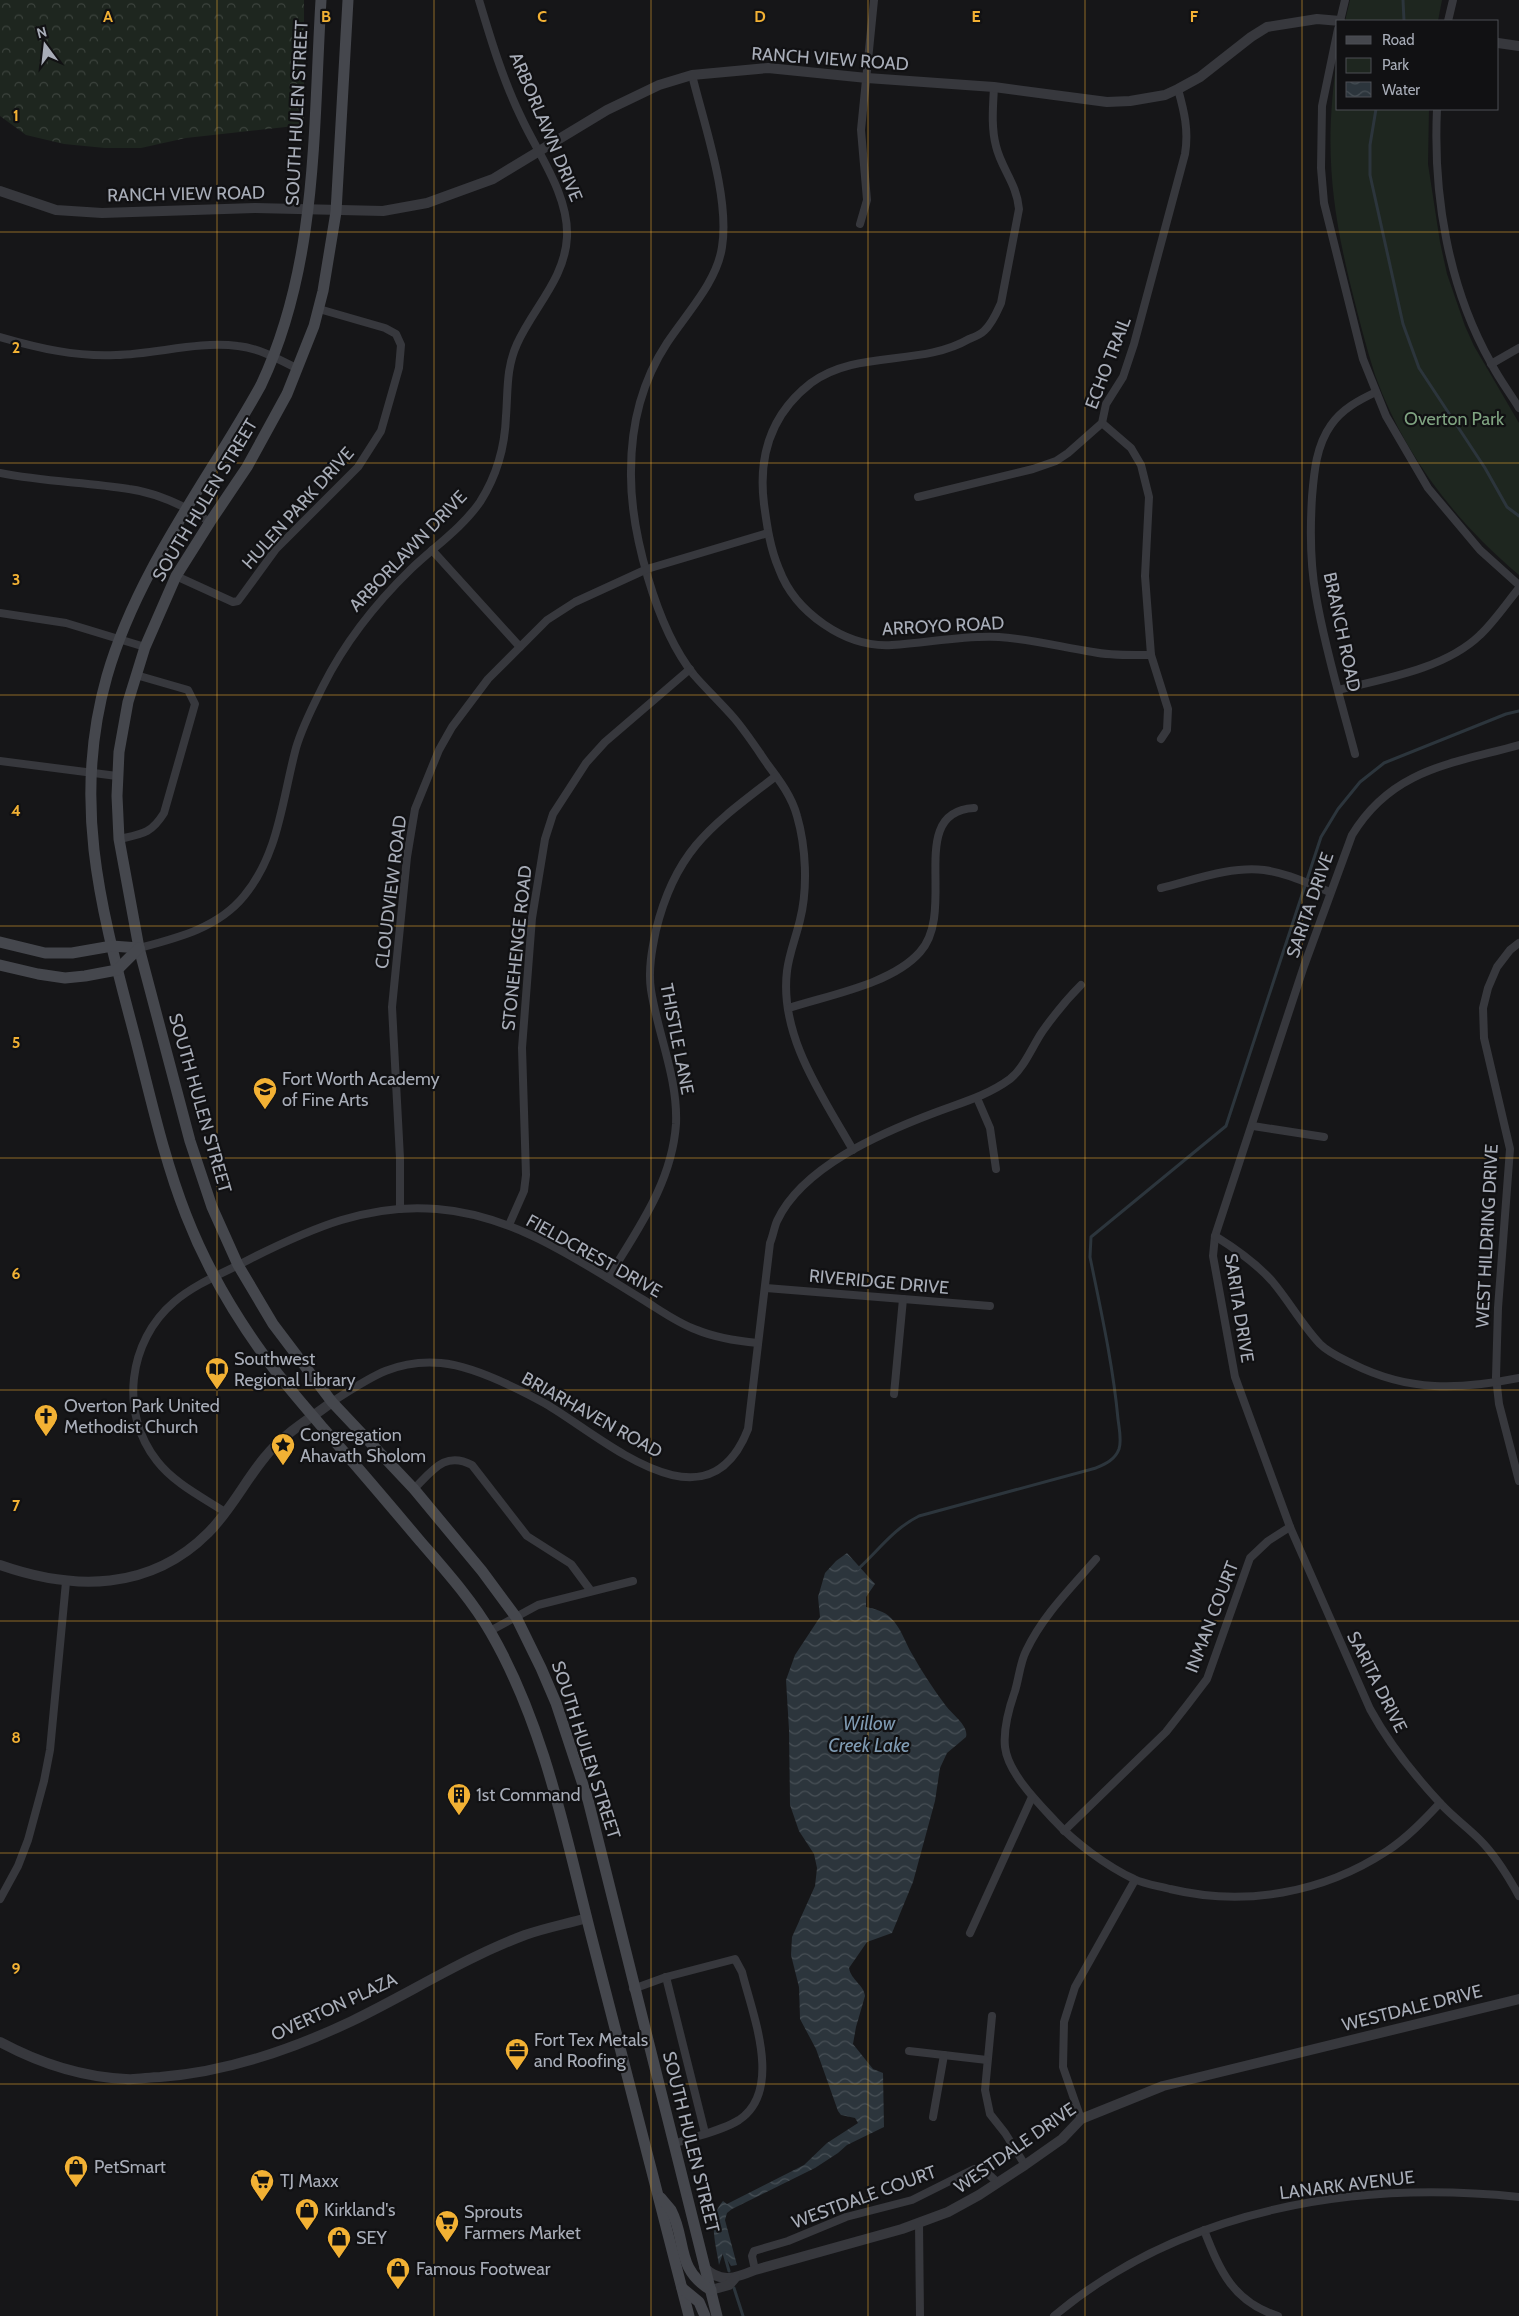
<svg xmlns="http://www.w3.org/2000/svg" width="1519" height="2316" viewBox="0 0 1519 2316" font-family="Cabin,sans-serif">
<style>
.forest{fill:url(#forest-crowns)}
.green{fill:#1e261f}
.water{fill:url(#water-waves)}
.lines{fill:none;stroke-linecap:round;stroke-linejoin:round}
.stream{stroke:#2c353c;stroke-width:3}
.minor{stroke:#37383d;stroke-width:8}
.tertiary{stroke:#37383d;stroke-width:10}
.secondary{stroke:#45474d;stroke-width:11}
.grid{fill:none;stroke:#f2b134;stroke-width:1;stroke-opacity:0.55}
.labels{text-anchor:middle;stroke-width:4.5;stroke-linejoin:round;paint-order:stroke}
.street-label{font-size:18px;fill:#a8adb8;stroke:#111113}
.park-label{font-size:18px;fill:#7fa381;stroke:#111113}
.poi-label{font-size:18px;fill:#a8adb8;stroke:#111113;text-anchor:start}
.water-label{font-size:19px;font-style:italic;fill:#7f9bb3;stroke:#111113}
.grid-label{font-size:16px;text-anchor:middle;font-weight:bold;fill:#f2b134;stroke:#111113;stroke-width:4.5;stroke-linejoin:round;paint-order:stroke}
</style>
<defs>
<pattern id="forest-crowns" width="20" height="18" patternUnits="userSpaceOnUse" patternTransform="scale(1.25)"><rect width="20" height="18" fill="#1e261f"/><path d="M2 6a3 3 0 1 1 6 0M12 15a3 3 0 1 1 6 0" fill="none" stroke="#3c433d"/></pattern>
<pattern id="water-waves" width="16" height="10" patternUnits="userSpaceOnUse" patternTransform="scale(1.25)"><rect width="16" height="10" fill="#2c353c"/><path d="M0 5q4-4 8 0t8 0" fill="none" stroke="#485056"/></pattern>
</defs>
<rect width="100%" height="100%" fill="#161618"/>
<polygon class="forest" points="0,0 304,0 304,125 186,138 141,148 105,148 64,144 26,135 0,116"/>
<g class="green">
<polygon points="1350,0 1442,0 1438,21 1345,21"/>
<path d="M1338,52V109H1429L1428,164L1440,242L1447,274L1465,326L1474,346L1519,423V575C1454,520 1404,455 1375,375C1366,347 1359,319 1352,291C1330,203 1324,142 1338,52Z"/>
</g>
<path class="water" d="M847,1553L875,1584L866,1597V1607C875,1609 884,1611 891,1618C901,1628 905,1642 912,1654C922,1672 934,1690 946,1706C953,1715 969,1726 966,1737L947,1753L940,1768L935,1801L913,1882L892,1933L867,1942L849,1968C851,1980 864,1985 865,1996L856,2027L853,2044L873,2069L883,2073L884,2127L847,2145L838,2153L815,2168L732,2209L727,2213L725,2220L737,2265L731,2266L723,2253L719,2265C716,2244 707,2218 723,2201L727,2204L804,2165L827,2143L858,2123L855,2118L841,2115L838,2111L816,2049L800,2019L799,1987L791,1955L792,1937L815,1886L817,1868L814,1854L799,1831L790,1805L789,1730L786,1680L795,1655L820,1617L818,1597L825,1573L836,1561Z"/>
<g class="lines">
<g class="stream">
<polyline points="1403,0 1404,21"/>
<polyline points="1376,109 1370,145 1370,175 1403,324 1419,368 1485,468 1507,507 1519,516"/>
<path d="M858,1569C879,1550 893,1529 919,1516L1096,1468C1105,1464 1115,1460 1119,1449C1122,1440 1119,1428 1118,1419C1113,1365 1101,1311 1090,1257L1091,1237L1226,1126L1321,837L1338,809L1360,782L1384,763L1506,714L1519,711"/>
<polyline points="724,2253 729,2271"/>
<polyline points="734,2288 743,2316"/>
</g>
<g class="minor">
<polyline points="1340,21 1345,0"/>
<polyline points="1448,21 1453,0"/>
<polyline points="1338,29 1322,106 1321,168 1324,203 1363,359 1386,416 1428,488 1480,550 1519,585"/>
<path d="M692,75C704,124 730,198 722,247C717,282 686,314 667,343C642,381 631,425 631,471C630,530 656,628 694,675C707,690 721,703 734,718C746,732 757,749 768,765C780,781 792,797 797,816C806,847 808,888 800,920C796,937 789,954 787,971C779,1036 823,1097 853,1150"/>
<path d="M994,87C993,107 991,127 996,146C1001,168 1017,184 1019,209L1001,303C997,312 992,324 984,331C980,335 974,337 969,339C921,367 857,349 811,383C771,414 758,456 764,504C767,526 770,548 779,569C795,612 845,648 892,645C928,643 963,635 999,637C1031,639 1061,647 1093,652C1112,656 1132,655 1151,655"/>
<path d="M1437,109C1433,195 1448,287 1491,363C1499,379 1510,393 1519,408"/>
<polyline points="860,224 867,200 861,130 874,0"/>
<path d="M0,337C38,348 76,357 116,355C157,354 197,341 238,346C259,348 280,360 298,369"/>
<polyline points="1491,364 1519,348"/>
<polyline points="1102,423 1131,448 1141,465 1149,497 1145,576 1151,655 1168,709 1167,730 1161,739"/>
<path d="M0,473C44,482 86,482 129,489C158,493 185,506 210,522"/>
<path d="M918,497L1033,469L1056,461L1068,453L1102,423L1106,404L1123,377L1134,344L1185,154C1189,130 1184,111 1178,89"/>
<polyline points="432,550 520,647"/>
<polyline points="176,576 233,602 238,601 276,549 358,467 381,431 399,368 401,345 396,334 385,328 319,309"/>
<polyline points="0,613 66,623 145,647"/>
<path d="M1338,690C1383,679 1445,669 1480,635C1494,622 1506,604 1519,588"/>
<path d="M1519,745C1451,764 1392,769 1352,835L1304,966L1215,1236L1213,1256L1235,1377L1290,1527L1370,1709C1389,1744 1414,1775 1441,1804C1453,1817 1467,1827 1480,1840C1496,1856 1508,1876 1519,1896"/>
<path d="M1355,754C1341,701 1325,649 1316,596C1310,564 1310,530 1312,497C1314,473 1316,446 1331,425C1342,409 1359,400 1376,392"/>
<polyline points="0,761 117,776"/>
<path d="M119,839C142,834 151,834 164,813L195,704L188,690L136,675"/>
<path d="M1161,888C1194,880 1230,866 1264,870C1287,873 1309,884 1330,892"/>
<polyline points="1519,943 1510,950 1497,967 1488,988 1483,1008 1484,1038 1510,1149 1498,1308 1496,1377 1499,1404 1519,1481"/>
<path d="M139,948C177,938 218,928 244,896C279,854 282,800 296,748C302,727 313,706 323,686C345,642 376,603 411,569C434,547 462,528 480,502C496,477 505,446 506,416C508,391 506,368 517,344C533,308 565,279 567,237C569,195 538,154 521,117C503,80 491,40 479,0"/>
<path d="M789,1008C829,995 892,984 920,952C958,910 905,812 974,808"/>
<polyline points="977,1098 990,1128 996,1169"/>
<polyline points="1253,1126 1324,1137"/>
<polyline points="400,1209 400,1158 392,1007 407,857 415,809 439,750 452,727 488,679 547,620 575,602 647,569 768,533"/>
<polyline points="509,1225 524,1191 526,1175 522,1048 532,918 545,839 553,814 586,763 605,742 690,669"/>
<path d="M1215,1236C1236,1249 1255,1262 1272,1281C1289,1301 1302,1325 1320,1344C1329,1353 1341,1358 1353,1364C1409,1392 1459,1390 1519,1378"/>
<path d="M608,1278C637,1230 672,1183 676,1124C678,1078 658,1035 651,990C648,970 652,949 656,930C676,848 714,824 776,776"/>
<polyline points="766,1288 990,1306"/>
<polyline points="894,1394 903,1299"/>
<path d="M332,1402C369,1378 395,1359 441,1363C474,1366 517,1388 546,1404C604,1438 707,1535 748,1429L770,1243C773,1236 774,1228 777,1221C802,1167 881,1133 934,1113C960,1103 987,1096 1010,1079C1024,1068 1032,1047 1042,1032C1054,1015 1066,1000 1081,985"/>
<path d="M414,1489C433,1470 445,1451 472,1465L527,1536L571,1564L591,1591"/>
<path d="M225,1512C202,1497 174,1483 157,1461C119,1413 128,1341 174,1302C196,1283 226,1272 252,1258C312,1228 369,1203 437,1209C514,1215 578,1260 642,1299C660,1310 677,1323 697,1330C716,1338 737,1341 758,1343"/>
<path d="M1096,1559C1071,1588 1043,1615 1026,1651C1020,1663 1019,1678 1015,1691C1009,1708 1003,1728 1005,1747C1008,1773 1038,1803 1055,1821C1074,1842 1108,1867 1134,1879C1144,1884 1159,1886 1170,1889C1245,1907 1323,1893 1387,1851C1407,1838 1424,1820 1440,1803"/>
<polyline points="490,1631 538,1605 633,1581"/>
<polyline points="1064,1831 1166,1732 1188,1704 1207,1679 1250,1558 1268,1541 1290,1527"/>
<polyline points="0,1899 18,1866 28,1840 44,1781 50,1750 66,1582"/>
<polyline points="970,1933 1032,1797"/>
<polyline points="666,1977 705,2133"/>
<path d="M633,1989L666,1977L735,1959L742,1972C752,2013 784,2090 739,2120C720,2132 694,2136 674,2144"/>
<polyline points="992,2016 985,2090 990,2114 1005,2133 1025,2165"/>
<polyline points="909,2051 987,2060"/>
<polyline points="933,2117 944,2055"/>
<polyline points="1081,2119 1063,2067 1064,2022 1075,1987 1135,1880"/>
<polyline points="919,2223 920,2316"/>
<path d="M1204,2230C1220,2271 1233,2302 1278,2316"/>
<polyline points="755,2270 752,2256 754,2251 788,2241 846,2217 912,2200 974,2169 983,2169 998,2183"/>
<path d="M1054,2316C1183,2208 1356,2180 1519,2197"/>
</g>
<g class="tertiary">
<polyline points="1498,43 1519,46"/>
<polyline points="0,191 56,210 102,213 255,208 383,211 427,203 493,179 607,110 659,85 692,75 768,68 867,78 994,87 1107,102 1130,101 1165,95 1178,89 1200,77 1251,37 1267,27 1317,19 1340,21"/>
<path d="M0,1565C74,1591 150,1591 208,1533C231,1510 245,1481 265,1457C283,1434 310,1419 332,1402"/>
<path d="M0,2042C39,2063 82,2077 126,2079C137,2080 149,2077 160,2077C227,2072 291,2050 352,2021C410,1993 464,1958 525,1935C545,1928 566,1924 587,1918"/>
<path d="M704,2267C720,2284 736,2278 755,2270L902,2229L948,2212L979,2195L1025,2165L1062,2139L1081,2119L1163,2086L1519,1999"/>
<polyline points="711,2290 729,2285 735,2278"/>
</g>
<g class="secondary">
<path d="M321,0C313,131 318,264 261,385C208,481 138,569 107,676C70,806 103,915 136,1041C151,1099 164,1159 186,1215C205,1264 232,1311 263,1354C281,1380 302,1403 323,1428C356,1465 388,1503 420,1541C445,1570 472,1600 491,1633C544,1725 565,1833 591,1935C623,2062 657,2189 689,2316"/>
<polyline points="348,0 336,212 323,291 314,326 287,394 247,467 210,522 176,576 145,647 128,702 119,752 117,796 119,839 139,948 190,1141 212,1207 238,1265 273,1324 332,1402 414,1489 482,1571 516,1617 541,1668 556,1703 588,1800 717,2316"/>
<polyline points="0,942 45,953 72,953 112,946 139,948"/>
<polyline points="0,965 38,974 65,978 85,976 117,970 139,948"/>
<path d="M661,2198C664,2202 668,2206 671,2210C687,2240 675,2269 711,2290"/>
<polyline points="682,2288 699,2302 705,2316"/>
</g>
</g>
<path class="grid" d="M217,0V2316M434,0V2316M651,0V2316M868,0V2316M1085,0V2316M1302,0V2316M0,232H1519M0,463H1519M0,695H1519M0,926H1519M0,1158H1519M0,1390H1519M0,1621H1519M0,1853H1519M0,2084H1519"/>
<defs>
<g id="school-pin" transform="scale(1.25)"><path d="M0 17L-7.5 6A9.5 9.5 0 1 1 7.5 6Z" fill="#f2b134" stroke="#111113"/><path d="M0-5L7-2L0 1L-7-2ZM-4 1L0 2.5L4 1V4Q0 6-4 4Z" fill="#111"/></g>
<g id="library-pin" transform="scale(1.25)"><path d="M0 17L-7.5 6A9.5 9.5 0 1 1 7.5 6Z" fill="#f2b134" stroke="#111113"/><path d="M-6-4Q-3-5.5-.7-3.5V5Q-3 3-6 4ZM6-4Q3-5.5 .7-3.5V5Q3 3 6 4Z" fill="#111"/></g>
<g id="church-pin" transform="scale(1.25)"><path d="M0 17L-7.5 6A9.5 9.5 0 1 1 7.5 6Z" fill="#f2b134" stroke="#111113"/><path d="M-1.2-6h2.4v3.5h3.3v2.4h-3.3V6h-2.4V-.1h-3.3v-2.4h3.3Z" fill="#111"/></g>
<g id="sight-pin" transform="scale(1.25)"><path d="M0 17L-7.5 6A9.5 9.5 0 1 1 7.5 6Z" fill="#f2b134" stroke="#111113"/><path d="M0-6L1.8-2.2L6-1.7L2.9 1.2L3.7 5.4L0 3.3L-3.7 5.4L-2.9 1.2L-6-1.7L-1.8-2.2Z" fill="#111"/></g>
<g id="building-pin" transform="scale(1.25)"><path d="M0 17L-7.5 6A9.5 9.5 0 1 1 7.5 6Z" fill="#f2b134" stroke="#111113"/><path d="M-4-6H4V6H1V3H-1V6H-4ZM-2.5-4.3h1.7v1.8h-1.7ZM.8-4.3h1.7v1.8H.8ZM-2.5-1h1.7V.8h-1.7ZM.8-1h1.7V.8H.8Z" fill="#111"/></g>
<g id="office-pin" transform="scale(1.25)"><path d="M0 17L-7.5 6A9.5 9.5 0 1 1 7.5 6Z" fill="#f2b134" stroke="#111113"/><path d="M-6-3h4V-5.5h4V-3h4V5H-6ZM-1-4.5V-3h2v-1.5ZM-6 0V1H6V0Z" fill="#111"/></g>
<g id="shop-pin" transform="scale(1.25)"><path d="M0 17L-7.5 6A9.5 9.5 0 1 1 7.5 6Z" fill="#f2b134" stroke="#111113"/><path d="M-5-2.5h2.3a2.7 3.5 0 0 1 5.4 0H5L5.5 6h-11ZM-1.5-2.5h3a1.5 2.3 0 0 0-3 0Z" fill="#111"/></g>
<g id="supermarket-pin" transform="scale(1.25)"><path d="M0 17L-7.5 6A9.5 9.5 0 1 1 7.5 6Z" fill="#f2b134" stroke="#111113"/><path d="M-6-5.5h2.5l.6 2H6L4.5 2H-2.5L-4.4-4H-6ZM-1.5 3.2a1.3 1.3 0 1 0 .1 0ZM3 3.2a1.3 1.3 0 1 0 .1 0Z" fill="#111"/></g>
</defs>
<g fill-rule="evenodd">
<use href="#school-pin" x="265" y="1089"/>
<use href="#library-pin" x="217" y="1369"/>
<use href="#church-pin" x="46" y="1416"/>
<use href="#sight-pin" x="283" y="1445"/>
<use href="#building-pin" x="459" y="1795"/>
<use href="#office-pin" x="517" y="2050"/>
<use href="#shop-pin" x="76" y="2167"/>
<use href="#supermarket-pin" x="262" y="2181"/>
<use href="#shop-pin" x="307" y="2210"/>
<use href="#supermarket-pin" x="447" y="2222"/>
<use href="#shop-pin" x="339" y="2238"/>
<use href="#shop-pin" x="398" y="2269"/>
</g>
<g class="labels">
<g class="street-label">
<text transform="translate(830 59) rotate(4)" y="6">RANCH VIEW ROAD</text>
<text transform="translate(297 113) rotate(-87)" y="6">SOUTH HULEN STREET</text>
<text transform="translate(546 127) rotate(67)" y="6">ARBORLAWN DRIVE</text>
<text transform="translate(186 194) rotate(-1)" y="6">RANCH VIEW ROAD</text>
<text transform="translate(1108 363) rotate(-69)" y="6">ECHO TRAIL</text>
<text transform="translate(205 500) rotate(-59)" y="6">SOUTH HULEN STREET</text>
<text transform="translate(298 508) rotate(-48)" y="6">HULEN PARK DRIVE</text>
<text transform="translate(408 551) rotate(-46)" y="6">ARBORLAWN DRIVE</text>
<text transform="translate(943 626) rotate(-3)" y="6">ARROYO ROAD</text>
<text transform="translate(1342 632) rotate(78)" y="6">BRANCH ROAD</text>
<text transform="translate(391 892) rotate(-83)" y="6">CLOUDVIEW ROAD</text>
<text transform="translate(1310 905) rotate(-71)" y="6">SARITA DRIVE</text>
<text transform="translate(517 948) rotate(-84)" y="6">STONEHENGE ROAD</text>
<text transform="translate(677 1039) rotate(79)" y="6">THISTLE LANE</text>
<text transform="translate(200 1103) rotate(74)" y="6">SOUTH HULEN STREET</text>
<text transform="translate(1487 1236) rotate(-87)" y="6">WEST HILDRING DRIVE</text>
<text transform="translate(594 1256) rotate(29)" y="6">FIELDCREST DRIVE</text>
<text transform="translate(879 1282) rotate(5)" y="6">RIVERIDGE DRIVE</text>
<text transform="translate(1239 1308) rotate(81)" y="6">SARITA DRIVE</text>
<text transform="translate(592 1415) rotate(29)" y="6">BRIARHAVEN ROAD</text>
<text transform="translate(1212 1617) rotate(-69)" y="6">INMAN COURT</text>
<text transform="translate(1377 1682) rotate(63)" y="6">SARITA DRIVE</text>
<text transform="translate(586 1750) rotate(72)" y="6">SOUTH HULEN STREET</text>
<text transform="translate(334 2007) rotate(-25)" y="6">OVERTON PLAZA</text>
<text transform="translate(1412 2008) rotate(-14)" y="6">WESTDALE DRIVE</text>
<text transform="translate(691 2142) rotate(76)" y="6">SOUTH HULEN STREET</text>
<text transform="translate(1015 2148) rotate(-35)" y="6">WESTDALE DRIVE</text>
<text transform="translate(1347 2185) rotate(-7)" y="6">LANARK AVENUE</text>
<text transform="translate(864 2197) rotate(-20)" y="6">WESTDALE COURT</text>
</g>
<g class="park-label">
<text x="1454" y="425">Overton Park</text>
</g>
<g class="poi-label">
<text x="282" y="1085">Fort Worth Academy<tspan x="282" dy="21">of Fine Arts</tspan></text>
<text x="234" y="1365">Southwest<tspan x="234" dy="21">Regional Library</tspan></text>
<text x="64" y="1412">Overton Park United<tspan x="64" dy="21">Methodist Church</tspan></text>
<text x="300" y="1441">Congregation<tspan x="300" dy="21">Ahavath Sholom</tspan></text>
<text x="476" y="1801">1st Command</text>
<text x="534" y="2046">Fort Tex Metals<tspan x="534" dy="21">and Roofing</tspan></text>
<text x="94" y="2173">PetSmart</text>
<text x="280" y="2187">TJ Maxx</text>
<text x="324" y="2216">Kirkland's</text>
<text x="464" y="2218">Sprouts<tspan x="464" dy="21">Farmers Market</tspan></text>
<text x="356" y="2244">SEY</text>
<text x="416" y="2275">Famous Footwear</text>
</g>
<g class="water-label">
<text x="869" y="1730">Willow<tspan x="869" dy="22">Creek Lake</tspan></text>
</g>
</g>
<g class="grid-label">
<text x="108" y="22">A</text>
<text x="326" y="22">B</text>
<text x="542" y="22">C</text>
<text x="760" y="22">D</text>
<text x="976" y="22">E</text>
<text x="1194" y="22">F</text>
<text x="16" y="121">1</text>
<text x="16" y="353">2</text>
<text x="16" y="585">3</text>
<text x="16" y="816">4</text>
<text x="16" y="1048">5</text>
<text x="16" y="1279">6</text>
<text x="16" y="1511">7</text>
<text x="16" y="1743">8</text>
<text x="16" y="1974">9</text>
</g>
<rect x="1336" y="20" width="162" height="90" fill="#111113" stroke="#4d4f55"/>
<rect x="1346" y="36" width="25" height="8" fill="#45474d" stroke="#4d4f55"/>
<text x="1382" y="45" font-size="15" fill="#a8adb8">Road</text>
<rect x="1346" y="58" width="25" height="15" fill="#1e261f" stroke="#4d4f55"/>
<text x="1382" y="70" font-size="15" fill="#a8adb8">Park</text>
<rect x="1346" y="82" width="25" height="15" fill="url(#water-waves)" stroke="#4d4f55"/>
<text x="1382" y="95" font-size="15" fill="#a8adb8">Water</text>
<g transform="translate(45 45) rotate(345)" stroke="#111113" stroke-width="4" paint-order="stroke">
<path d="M0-4L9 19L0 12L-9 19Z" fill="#a8adb8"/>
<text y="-8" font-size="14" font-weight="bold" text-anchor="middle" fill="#a8adb8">N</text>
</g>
</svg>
